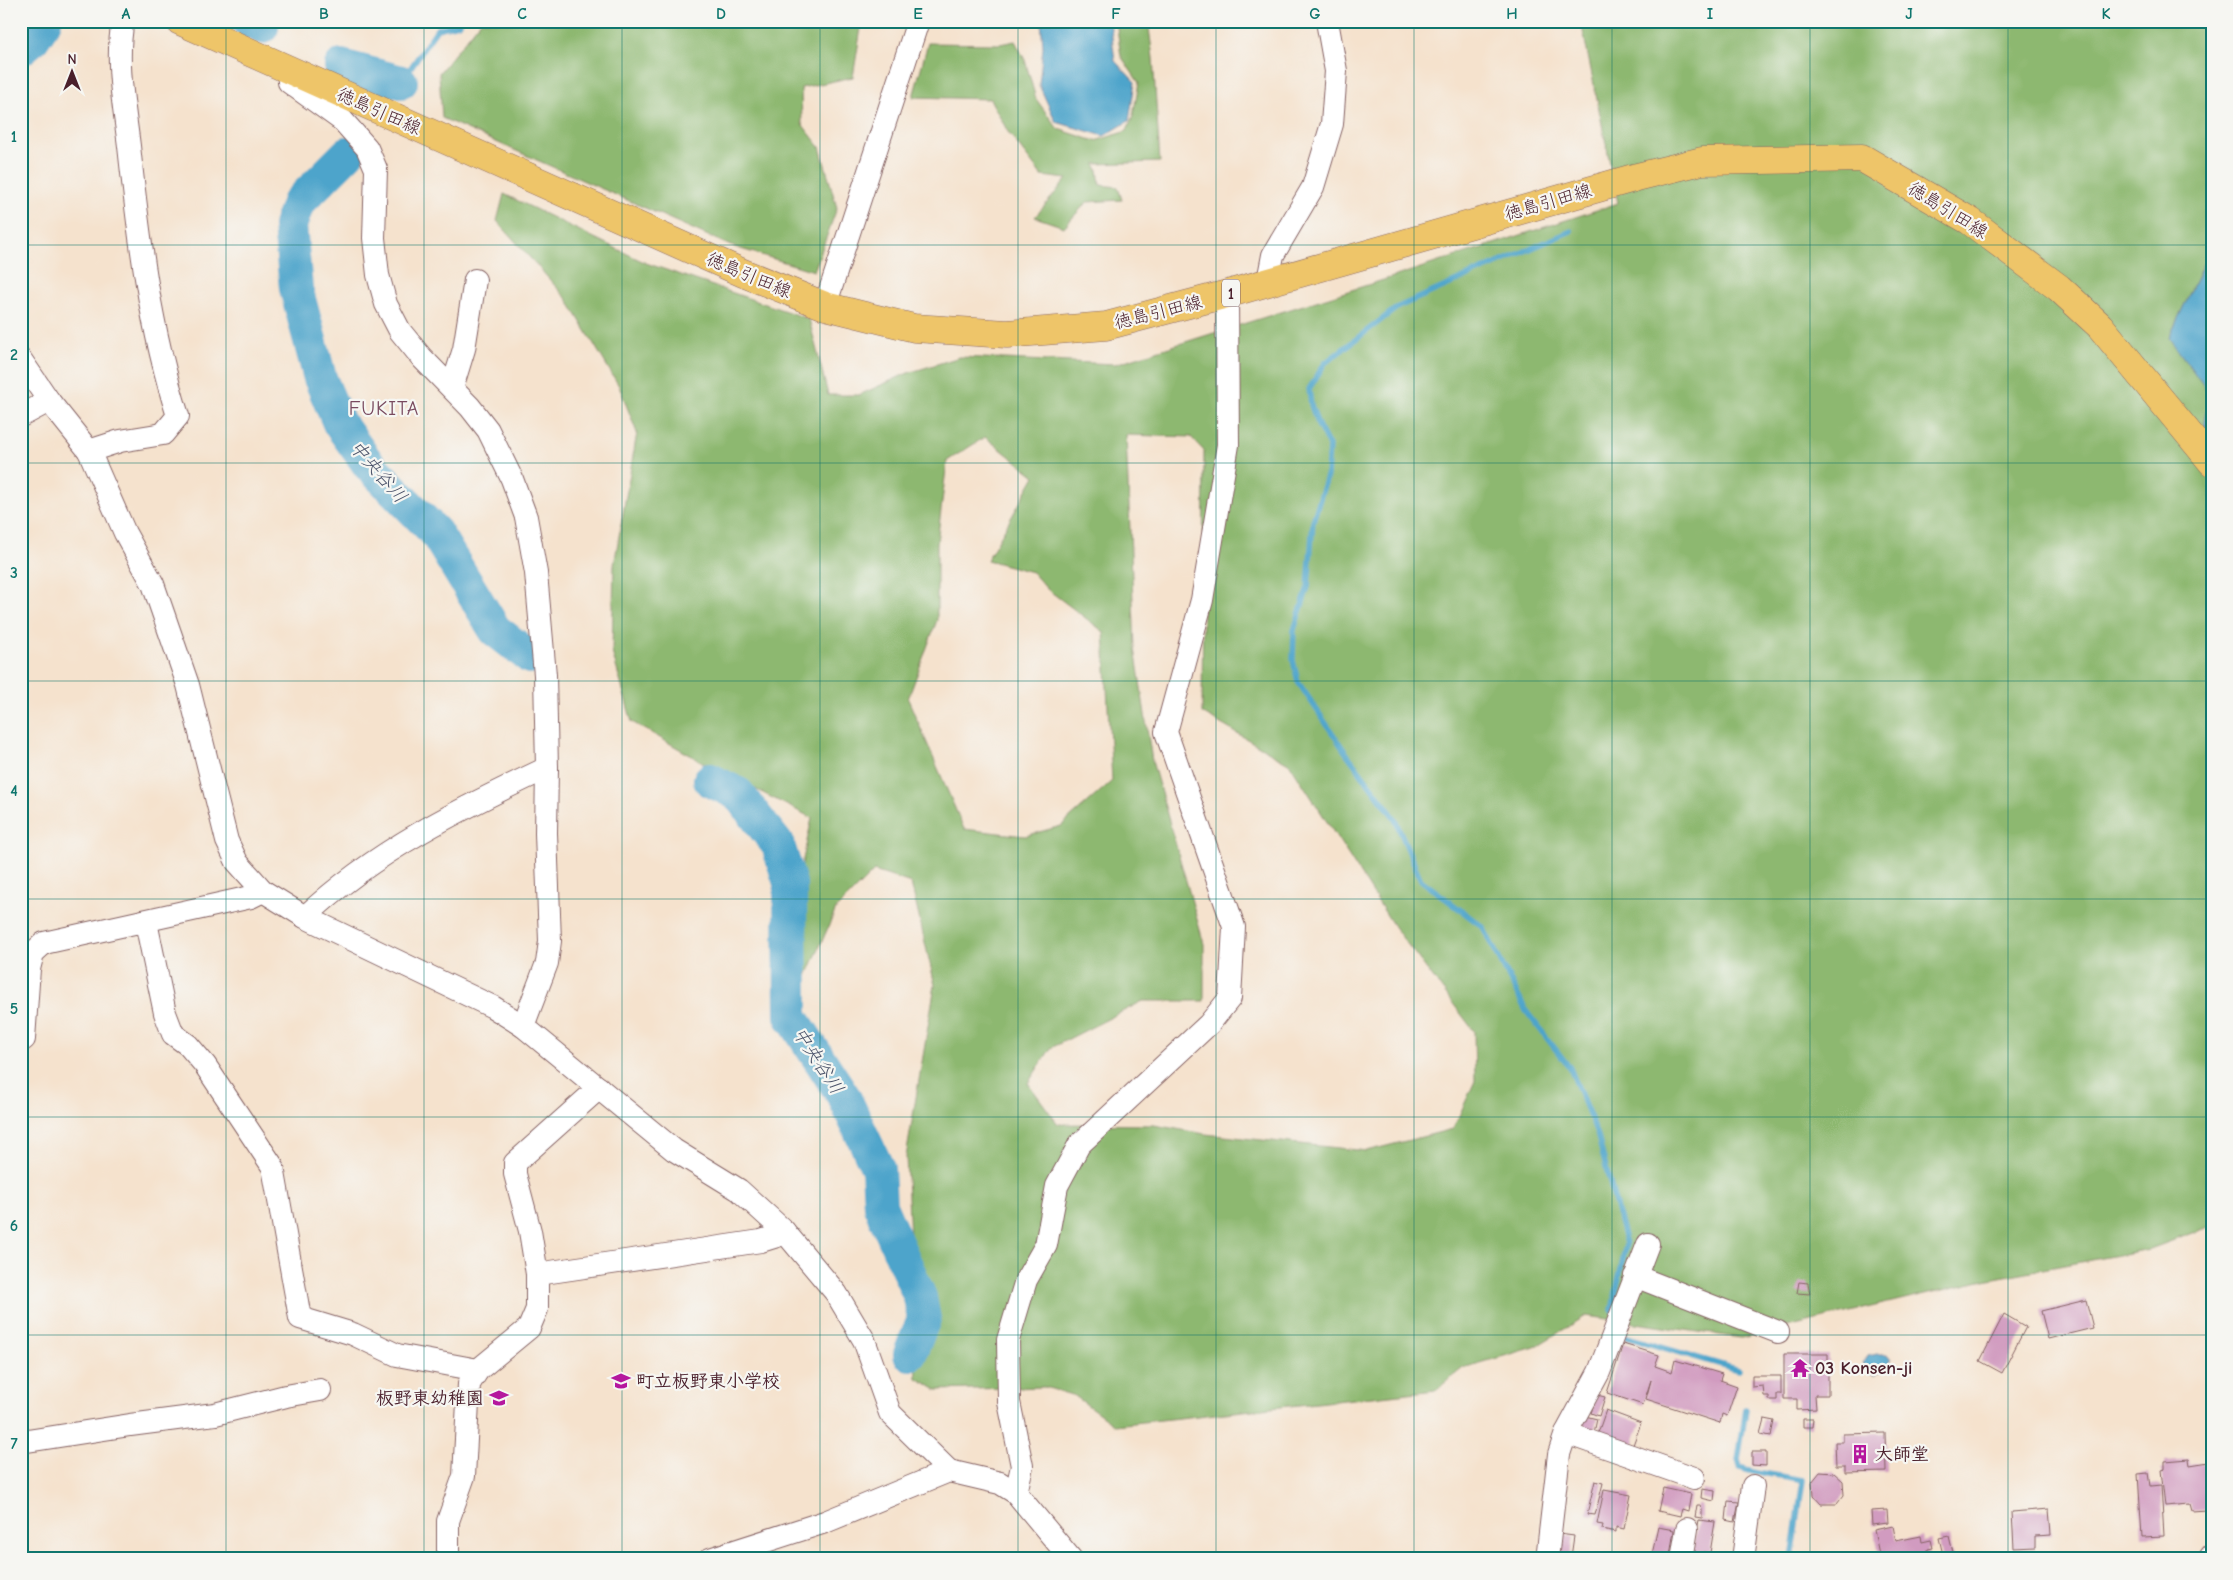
<svg xmlns="http://www.w3.org/2000/svg" width="2233" height="1580" viewBox="0 0 2233 1580" font-family="'Comic Neue','Klee One',sans-serif">
<style>
.forest{fill:#8db86f;stroke:#6c6c4d;fill-rule:evenodd}
.water{fill:#4ea4cb;stroke:#4c627b}
.lines{fill:none;stroke-linecap:round;stroke-linejoin:round}
.stream{stroke:#4ea4cb;stroke-width:5.5}
.river{stroke:#4ea4cb;stroke-width:34}
.building{fill:#d19bc0}
.minor-casing{stroke:#866364;stroke-width:24}
.major-casing{stroke:#866364;stroke-width:29}
.minor{stroke:#fff;stroke-width:22}
.major{stroke:#eec569;stroke-width:28}
.grid{fill:none;stroke:#0f766e;stroke-width:1;stroke-opacity:0.55}
.labels{text-anchor:middle;stroke-width:4.5;stroke-linejoin:round;paint-order:stroke}
.shield{fill:#f6f6f2;stroke:#7e6067;stroke-width:1}
.shield-label{font-size:16px;font-weight:bold;fill:#4a1f2b}
.street-label{font-size:18px;fill:#4a1f2b;stroke:#f6f6f2}
.poi-label{font-size:18px;font-weight:bold;fill:#4a1f2b;stroke:#f6f6f2;text-anchor:start}
.water-label{font-size:19px;font-style:italic;fill:#4c546b;stroke:#f6f6f2}
.quarter-label{font-size:20px;letter-spacing:1px;fill:#794a5f;stroke:#f6f6f2}
.neatline{fill:none;stroke:#0f766e;stroke-width:2}
.grid-label{font-size:16px;text-anchor:middle;font-weight:bold;fill:#0f766e}
</style>
<rect width="100%" height="100%" fill="#f6f6f2"/>
<filter id="ink" filterUnits="userSpaceOnUse"><feTurbulence type="fractalNoise" baseFrequency=".02" numOctaves="2"/><feDisplacementMap in="SourceGraphic" scale="10" xChannelSelector="R" yChannelSelector="G"/><feConvolveMatrix kernelMatrix="1 2 1 2 8 2 1 2 1" color-interpolation-filters="sRGB"/></filter>
<filter id="wash" filterUnits="userSpaceOnUse"><feTurbulence type="fractalNoise" baseFrequency=".0096" numOctaves="4" result="noise"/><feDisplacementMap in="SourceGraphic" scale="20" xChannelSelector="R" yChannelSelector="G"/><feGaussianBlur stdDeviation="1.12" result="paint"/><feColorMatrix in="noise" values="0 0 0 0 0 0 0 0 0 0 0 0 0 0 0 0 0 1.4 0 .05"/><feComposite in="paint" operator="in"/></filter>
<g filter="url(#wash)">
<rect width="100%" height="100%" fill="#f5e2cd"/>
<g class="forest">
<polygon points="481,21 811,21 814,26 861,28 853,77 801,88 802,124 820,147 837,208 814,271 731,246 442,118 439,73"/>
<polygon points="1116,21 1148,21 1153,58 1160,162 1095,164 1098,170 1100,185 1118,187 1122,200 1087,202 1064,227 1035,217 1067,179 1042,176 1008,132 990,99 913,97 928,43 1000,44 1015,41 1025,60 1036,99 1058,129 1095,141 1127,131 1133,116 1139,83 1121,56"/>
<path d="M1581,21H2212V245L2169,338L2210,394L2204,428L2212,436V1226L2150,1249L1984,1280L1741,1338L1586,1316L1535,1347L1463,1368L1436,1390L1115,1425L1075,1396L1045,1387L937,1390L917,1378L906,1157L935,985L911,883L874,871L836,909L807,976L780,965L812,818L706,764L632,722L612,652L614,565L637,433L619,386L567,299L497,221L504,194L646,263L809,319L828,395H859L908,373L960,357L1115,364L1393,277L1618,203ZM1126,435L1191,437L1204,451L1202,713L1290,764L1395,928L1474,1031L1475,1081L1453,1129L1367,1151L1205,1134L1154,1125L1058,1124L1028,1083L1051,1048L1143,1001H1204V944L1152,761L1135,648ZM985,437L1035,476L987,560L1032,572L1047,589L1104,632L1112,781L1061,826L1025,836L964,829L908,699L937,620V543L947,461Z"/>
</g>
<g class="water">
<polygon points="1041,21 1110,21 1115,61 1135,82 1129,121 1104,136 1056,122 1039,85 1043,47"/>
<polygon points="2212,245 2212,436 2204,428 2210,394 2169,338"/>
<polygon points="1877,1354 1887,1354 1891,1359 1888,1369 1874,1375 1867,1371 1863,1364 1868,1356"/>
</g>
<g class="lines">
<g class="stream">
<polyline points="401,82 437,29 458,24 460,21"/>
<polyline points="1571,231 1398,307 1325,363 1309,389 1311,405 1318,425 1329,446 1327,476 1313,521 1308,587 1294,630 1293,660 1298,682 1344,750 1394,817 1421,880 1483,927 1526,1011 1570,1068 1597,1133 1626,1244 1612,1310"/>
<polyline points="1619,1333 1627,1337 1739,1370"/>
<path d="M1746,1409L1738,1460L1740,1467C1761,1475 1780,1475 1803,1480L1792,1559"/>
</g>
<g class="river">
<polyline points="248,21 262,27"/>
<polyline points="21,49 33,39 45,21"/>
<polyline points="341,66 401,82"/>
<polyline points="348,153 298,203 290,226 296,288 320,378 339,423 369,465 436,533 495,630 530,657"/>
<polyline points="710,780 738,794 778,845 790,883 791,1016 844,1097 878,1169 880,1206 920,1297 924,1319 910,1354"/>
</g>
</g>
<g id="blocks">
<g class="building">
<polygon points="1799,1282 1808,1283 1810,1294 1797,1293"/>
<polygon points="2086,1300 2093,1328 2048,1339 2041,1311"/>
<polygon points="2004,1314 2026,1327 2002,1373 1980,1361"/>
<polygon points="1623,1344 1659,1355 1655,1366 1672,1372 1675,1360 1722,1374 1720,1380 1737,1386 1727,1416 1722,1414 1720,1423 1646,1399 1651,1380 1643,1405 1607,1393"/>
<polygon points="1784,1354 1828,1354 1828,1395 1815,1395 1816,1409 1797,1410 1797,1399 1784,1399"/>
<polygon points="1752,1376 1781,1376 1781,1394 1777,1394 1777,1400 1769,1400 1769,1396 1764,1396 1763,1386 1752,1387"/>
<polygon points="1597,1395 1605,1397 1599,1416 1591,1413"/>
<polygon points="1606,1410 1641,1423 1633,1445 1598,1433"/>
<polygon points="1581,1415 1597,1419 1594,1433 1578,1430"/>
<polygon points="1764,1419 1774,1421 1771,1436 1760,1434"/>
<polygon points="1803,1419 1813,1419 1812,1427 1803,1427"/>
<polygon points="1885,1433 1886,1472 1845,1473 1845,1466 1836,1466 1835,1442 1843,1442 1843,1434"/>
<polygon points="1752,1452 1766,1452 1766,1466 1752,1465"/>
<polygon points="2189,1459 2190,1465 2209,1462 2209,1466 2212,1466 2212,1502 2206,1502 2206,1510 2192,1511 2190,1504 2165,1506 2161,1470 2165,1469 2165,1461"/>
<polygon points="1820,1472 1834,1473 1843,1481 1844,1495 1837,1504 1821,1504 1813,1495 1812,1482"/>
<polygon points="2148,1473 2150,1486 2161,1485 2164,1536 2142,1537 2138,1474"/>
<polygon points="1595,1481 1603,1483 1595,1515 1587,1514"/>
<polygon points="1663,1488 1691,1494 1688,1511 1682,1509 1680,1516 1658,1511"/>
<polygon points="1702,1489 1715,1491 1714,1501 1701,1498"/>
<polygon points="1604,1490 1631,1495 1624,1529 1616,1527 1616,1532 1602,1529 1603,1525 1597,1524"/>
<polygon points="1728,1501 1739,1502 1735,1522 1726,1520"/>
<polygon points="1697,1505 1701,1505 1702,1509 1702,1518 1695,1517"/>
<polygon points="2049,1509 2051,1535 2035,1536 2035,1547 2014,1548 2012,1512"/>
<polygon points="1887,1510 1888,1523 1872,1525 1871,1511"/>
<polygon points="1699,1520 1715,1522 1710,1553 1703,1552 1702,1559 1692,1557"/>
<polygon points="1893,1526 1896,1541 1921,1536 1922,1542 1931,1540 1933,1548 1928,1549 1929,1557 1880,1559 1874,1530"/>
<polygon points="1658,1527 1674,1530 1670,1556 1666,1554 1665,1559 1651,1559"/>
<polygon points="1559,1534 1574,1536 1571,1557 1556,1555"/>
<polygon points="1949,1536 1954,1557 1944,1559 1939,1538"/>
</g>
</g>
</g>
<g filter="url(#ink)">
<use href="#blocks" fill-opacity="0" stroke="#866364" stroke-width="1"/>
<g class="lines">
<g class="minor-casing">
<g id="minor">
<polyline points="288,71 289,82 343,121 367,148 376,169 374,238 378,275 386,304 400,331 422,358 470,407 488,430 512,479 526,517 536,573 545,675 547,768 546,833 550,941 547,963 523,1026"/>
<polyline points="1268,281 1273,255 1313,187 1332,124 1336,71 1327,21"/>
<polyline points="825,306 918,21"/>
<polyline points="21,360 49,401 89,451 125,533 153,584 188,685 227,841 237,862 263,891 305,917 493,1007 523,1026 674,1150 739,1190 784,1231 836,1293 864,1340 890,1413 949,1471"/>
<polyline points="452,388 464,349 475,280"/>
<polyline points="21,416 49,401"/>
<path d="M89,451L120,441L163,434L178,416C150,328 139,238 129,146C124,105 115,62 123,21"/>
<path d="M305,917C374,851 462,808 547,768"/>
<polyline points="146,922 165,1013 173,1034 188,1045 205,1065 273,1167 300,1318 353,1334 397,1355 478,1370"/>
<polyline points="21,1041 24,1039 29,969 33,953 44,943 251,897 263,891"/>
<polyline points="599,1088 515,1163 515,1174 530,1231 537,1274 761,1241 777,1236 784,1231"/>
<polyline points="1635,1276 1778,1332"/>
<polyline points="1566,1433 1694,1478"/>
<polyline points="21,1442 130,1425 215,1414 286,1396 320,1390"/>
<polyline points="448,1559 448,1521 464,1476 469,1384 478,1370 529,1328 537,1309 537,1274"/>
<polyline points="710,1559 825,1522 949,1471 1000,1483 1016,1493"/>
<polyline points="1071,1559 1016,1493 1022,1466 1009,1402 1008,1340 1026,1280 1046,1245 1057,1186 1079,1145 1209,1024 1230,998 1234,927 1166,732 1202,600 1228,445 1227,294"/>
<polyline points="1547,1559 1559,1454 1566,1433 1599,1372 1648,1244"/>
<polyline points="1682,1559 1687,1529"/>
<polyline points="1743,1559 1753,1486"/>
<polyline points="2209,1559 2212,1555"/>
</g>
</g>
<g class="major-casing">
<polyline id="major" points="180,21 743,273 825,306 914,328 1007,334 1106,326 1227,294 1637,177 1702,161 1862,158 1970,221 2059,288 2100,326 2212,462"/>
</g>
<use href="#minor" class="minor"/>
<use href="#major" class="major"/>
</g>
</g>
<path class="grid" d="M226,21V1559M424,21V1559M622,21V1559M820,21V1559M1018,21V1559M1216,21V1559M1414,21V1559M1612,21V1559M1810,21V1559M2008,21V1559M21,245H2212M21,463H2212M21,681H2212M21,899H2212M21,1117H2212M21,1335H2212"/>
<defs>
<g id="temple-bare" transform="scale(1.5)"><path d="M0-6L5-2H3V0L6.5 2.5H4V6H1.5V3h-3V6H-4V2.5H-6.5L-3 0V-2H-5Z" fill="#b5179e" stroke="#f6f6f2" stroke-width="2.5" paint-order="stroke"/></g>
<g id="school-bare" transform="scale(1.5)"><path d="M0-5L7-2L0 1L-7-2ZM-4 1L0 2.5L4 1V4Q0 6-4 4Z" fill="#b5179e" stroke="#f6f6f2" stroke-width="2.5" paint-order="stroke"/></g>
<g id="building-bare" transform="scale(1.5)"><path d="M-4-6H4V6H1V3H-1V6H-4ZM-2.5-4.3h1.7v1.8h-1.7ZM.8-4.3h1.7v1.8H.8ZM-2.5-1h1.7V.8h-1.7ZM.8-1h1.7V.8H.8Z" fill="#b5179e" stroke="#f6f6f2" stroke-width="2.5" paint-order="stroke"/></g>
</defs>
<g fill-rule="evenodd">
<use href="#temple-bare" x="1800" y="1368"/>
<use href="#school-bare" x="621" y="1381"/>
<use href="#school-bare" x="499" y="1398"/>
<use href="#building-bare" x="1860" y="1454"/>
</g>
<g class="labels">
<rect class="shield" x="1222" y="279.5" width="18" height="27" rx="4"/>
<g class="shield-label">
<text x="1231" y="299">1</text>
</g>
<g class="street-label">
<text transform="translate(379 111) rotate(24)" y="6">徳島引田線</text>
<text transform="translate(1548 202) rotate(-16)" y="6">徳島引田線</text>
<text transform="translate(1948 210) rotate(32)" y="6">徳島引田線</text>
<text transform="translate(749 275) rotate(23)" y="6">徳島引田線</text>
<text transform="translate(1158 312) rotate(-14)" y="6">徳島引田線</text>
</g>
<g class="poi-label">
<text x="1815" y="1374">03 Konsen-ji</text>
<text x="636" y="1387">町立板野東小学校</text>
<text x="484" y="1404" text-anchor="end">板野東幼稚園</text>
<text x="1875" y="1460">大師堂</text>
</g>
<g class="water-label">
<text transform="translate(379 471) rotate(49)" y="7">中央谷川</text>
<text transform="translate(819 1060) rotate(57)" y="7">中央谷川</text>
</g>
<g class="quarter-label">
<text x="384" y="415">FUKITA</text>
</g>
</g>
<rect width="2233" height="1580" fill="none" stroke="#f6f6f2" stroke-width="55"/>
<g transform="translate(72 72)" stroke="#f6f6f2" stroke-width="4" paint-order="stroke">
<path d="M0-4L9 19L0 12L-9 19Z" fill="#4a1f2b"/>
<text y="-8" font-size="14" font-weight="bold" text-anchor="middle" fill="#4a1f2b">N</text>
</g>
<rect x="28" y="28" width="2178" height="1524" class="neatline"/>
<g class="grid-label">
<text x="126" y="19">A</text>
<text x="324" y="19">B</text>
<text x="522" y="19">C</text>
<text x="721" y="19">D</text>
<text x="918" y="19">E</text>
<text x="1116" y="19">F</text>
<text x="1315" y="19">G</text>
<text x="1512" y="19">H</text>
<text x="1710" y="19">I</text>
<text x="1909" y="19">J</text>
<text x="2106" y="19">K</text>
<text x="14" y="142">1</text>
<text x="14" y="360">2</text>
<text x="14" y="578">3</text>
<text x="14" y="796">4</text>
<text x="14" y="1014">5</text>
<text x="14" y="1231">6</text>
<text x="14" y="1449">7</text>
</g>
</svg>
